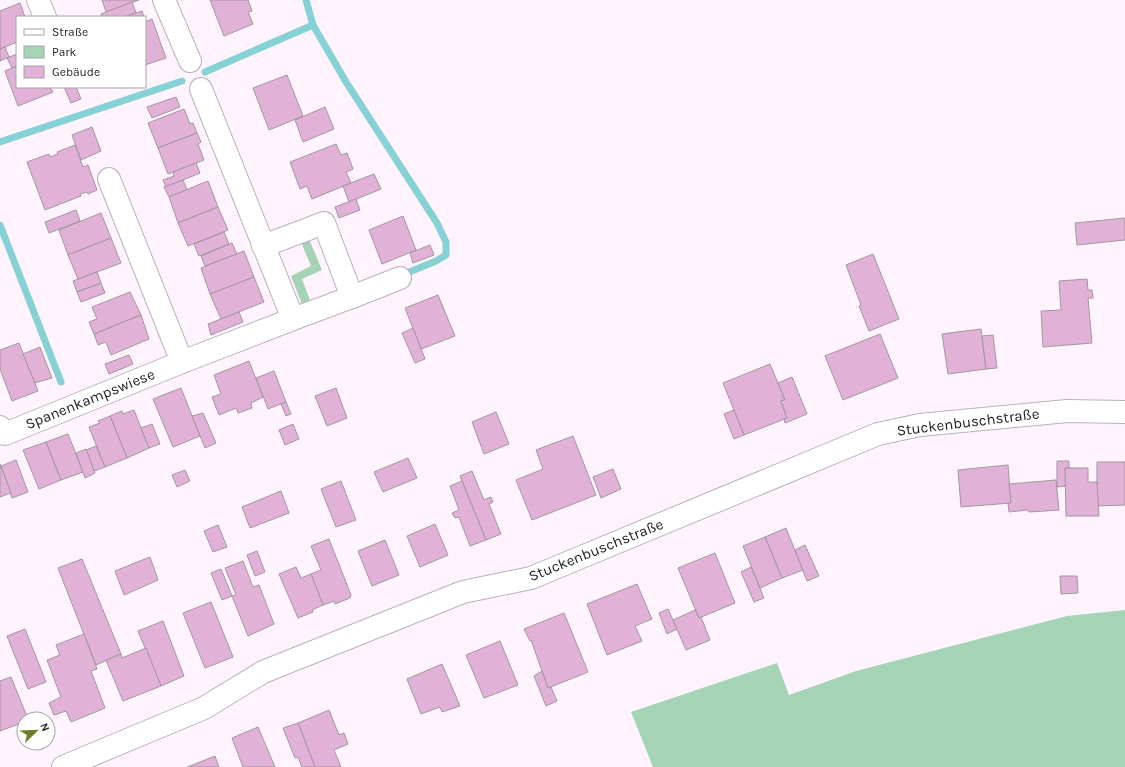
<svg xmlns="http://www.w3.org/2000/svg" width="1125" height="767" viewBox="0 0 1125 767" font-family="Karla,sans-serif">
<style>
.green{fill:#a4d3b5}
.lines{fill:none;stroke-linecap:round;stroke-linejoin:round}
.stream{stroke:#85d1d5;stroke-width:7}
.building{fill:#e2b1d8;stroke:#a1969e}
.minor-casing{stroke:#bab0ba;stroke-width:24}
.minor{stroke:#fff;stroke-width:22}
.labels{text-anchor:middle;stroke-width:3;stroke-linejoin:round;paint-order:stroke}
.street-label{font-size:15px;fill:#1f1c1f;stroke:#fff}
</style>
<rect width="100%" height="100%" fill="#fff4fe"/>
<g class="green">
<polygon points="309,239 322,270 302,279 311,303 303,307 291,276 311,266 301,242"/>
<polygon points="1125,610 1125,767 653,767 631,712 777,663 789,695 856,671 1067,616"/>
</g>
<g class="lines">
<g class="stream">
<polyline points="313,25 346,82 437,223 446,242 446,255 436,261 407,273"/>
<polyline points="205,72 313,25 306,0"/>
<polyline points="0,142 182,81"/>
<polyline points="0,225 61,382"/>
</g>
</g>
<g class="building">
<polygon points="102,0 139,0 106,12"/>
<polygon points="210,0 248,0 252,11 248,12 253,24 224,36"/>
<polygon points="132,2 136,13 124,17 102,17 101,14"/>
<polygon points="20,3 25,17 17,17 17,42 0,49 0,11"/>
<polygon points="142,11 144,17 124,17"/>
<polygon points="152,19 166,58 145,65 145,22"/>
<polygon points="5,47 9,57 0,61 0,49"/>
<polygon points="17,54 17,66 12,68 7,58"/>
<polygon points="17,66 17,87 50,87 53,92 18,106 5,71"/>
<polygon points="287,75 303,116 269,130 253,88"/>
<polygon points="64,87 76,87 81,99 71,103"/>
<polygon points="176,97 180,107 152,118 147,107"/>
<polygon points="325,107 334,129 303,142 295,120"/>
<polygon points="184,109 190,124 193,123 197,133 158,148 148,123"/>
<polygon points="92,127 101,151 81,160 72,135"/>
<polygon points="197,133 201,142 198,144 204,160 168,174 158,148"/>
<polygon points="336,144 341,155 347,153 353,169 346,172 351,183 312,199 307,186 300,189 290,162"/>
<polygon points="75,145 83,167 88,165 97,190 88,194 87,192 80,194 81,196 45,210 27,162 49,154 50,157 58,154 57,152"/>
<polygon points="196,163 200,173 166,187 163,180 174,176 173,172"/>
<polygon points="374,174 381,189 349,202 343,186"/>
<polygon points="183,180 187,190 169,197 164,187"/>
<polygon points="208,181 218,207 178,223 169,197"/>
<polygon points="356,199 360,210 339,218 335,207"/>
<polygon points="218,207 228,230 188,246 178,223"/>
<polygon points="76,210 80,221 49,233 45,222"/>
<polygon points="101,213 111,238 68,255 59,230"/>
<polygon points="403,216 416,250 382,264 369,230"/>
<polygon points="1125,218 1125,240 1077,245 1075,223"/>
<polygon points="224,232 229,244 199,256 194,244"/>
<polygon points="111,238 121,263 78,279 68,255"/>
<polygon points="232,243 237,254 205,266 201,256"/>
<polygon points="430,245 434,255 413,263 410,253"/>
<polygon points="244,251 254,277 210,294 201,268"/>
<polygon points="873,254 899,319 869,331 859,306 861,305 846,265"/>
<polygon points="97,272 101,283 77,292 73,281"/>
<polygon points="254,277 264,302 221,319 210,294"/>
<polygon points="1087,279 1088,290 1092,290 1093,298 1088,298 1092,343 1043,347 1041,311 1061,310 1059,281"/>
<polygon points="101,283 105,293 81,302 77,292"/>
<polygon points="130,292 141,315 94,334 89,322 97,319 92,307"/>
<polygon points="438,295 455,336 421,349 405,308"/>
<polygon points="239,312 243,322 211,335 208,324"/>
<polygon points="141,315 149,339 111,355 106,342 98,345 94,334"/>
<polygon points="413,328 425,359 415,363 402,333"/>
<polygon points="981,329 986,369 948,374 942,334"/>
<polygon points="880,334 898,378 843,400 825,356"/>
<polygon points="993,335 997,368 986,369 982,336"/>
<polygon points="19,343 38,391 12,401 0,369 0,350"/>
<polygon points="40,347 52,378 35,383 23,354"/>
<polygon points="129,355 133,364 109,374 105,364"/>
<polygon points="249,361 263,397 251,403 252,408 238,413 236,408 219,415 212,397 221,394 214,375"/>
<polygon points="770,364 785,400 781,401 787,418 744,435 723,383"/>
<polygon points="274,371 286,402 268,409 256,378"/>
<polygon points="792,377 807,414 785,423 784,419 787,418 781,401 785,400 778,383"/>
<polygon points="181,388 200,436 173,447 153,399"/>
<polygon points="336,388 347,418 327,426 315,396"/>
<polygon points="286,402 291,414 286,416 281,404"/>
<polygon points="134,410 149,448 127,458 110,416 122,411 123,414"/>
<polygon points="734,410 744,435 734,439 724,414"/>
<polygon points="496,412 509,444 484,454 472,422"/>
<polygon points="203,413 216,443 205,448 192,416"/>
<polygon points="110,416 127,458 105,467 89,427 100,423 98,421"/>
<polygon points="152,424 160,444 149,448 141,428"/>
<polygon points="293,424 299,439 285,445 279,430"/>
<polygon points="68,434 83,472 61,480 46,442"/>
<polygon points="573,436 596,495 532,520 516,480 543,469 536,450"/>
<polygon points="46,442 61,480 39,489 23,450"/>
<polygon points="96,446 105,467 94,471 86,450"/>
<polygon points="86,449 95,473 85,478 76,453"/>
<polygon points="408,458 417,478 383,492 374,472"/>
<polygon points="16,460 28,492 12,498 1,466"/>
<polygon points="1057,461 1069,461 1069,468 1065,468 1066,486 1057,487"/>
<polygon points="1097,462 1125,462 1125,505 1097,506"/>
<polygon points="0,464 11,493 0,497"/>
<polygon points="1008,465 1011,503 961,507 958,470"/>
<polygon points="1065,468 1088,468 1088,482 1097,482 1099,516 1066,516"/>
<polygon points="613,469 621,489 601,498 593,477"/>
<polygon points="185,470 190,481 177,487 172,475"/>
<polygon points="472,471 484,500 491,497 493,502 489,504 501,534 486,540 460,476"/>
<polygon points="1056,480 1059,510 1029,512 1028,510 1009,512 1008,503 1011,503 1009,484"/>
<polygon points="341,481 356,520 336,527 321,489"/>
<polygon points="462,481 486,540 470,546 459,517 455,518 452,513 459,510 450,486"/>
<polygon points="281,491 289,513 250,528 242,507"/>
<polygon points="435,524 448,555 420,567 407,536"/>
<polygon points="218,525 227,547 213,552 204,531"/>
<polygon points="786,528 803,570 782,578 765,537"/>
<polygon points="765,537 782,578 760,588 743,546"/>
<polygon points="329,539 351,595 350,598 335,604 334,601 323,605 311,574 321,570 311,546"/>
<polygon points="385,540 399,575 372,586 358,551"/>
<polygon points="805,545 819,576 807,581 795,550"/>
<polygon points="257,551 265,572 255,576 247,555"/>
<polygon points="715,553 735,603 699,618 678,568"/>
<polygon points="150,557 158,580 124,595 115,571"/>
<polygon points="82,559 121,654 96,665 58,568"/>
<polygon points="243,561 253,587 259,585 274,624 248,636 232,596 236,595 225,568"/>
<polygon points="296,567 301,578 311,574 323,605 312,610 313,612 298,618 279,574"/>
<polygon points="751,567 764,598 754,602 741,572"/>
<polygon points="221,569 232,596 222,600 211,573"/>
<polygon points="1060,576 1077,576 1078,593 1061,594"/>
<polygon points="637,584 652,619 635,626 642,641 607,655 587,604"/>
<polygon points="211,602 233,657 205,668 183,613"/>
<polygon points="668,609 677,629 667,634 659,613"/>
<polygon points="695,610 699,618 701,617 710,640 686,650 673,620"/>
<polygon points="564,613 588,672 548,688 531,640 530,641 524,629"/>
<polygon points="163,621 184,676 161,686 138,631"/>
<polygon points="25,629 46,682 28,689 7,636"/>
<polygon points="84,634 97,669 91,671 105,708 71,722 66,711 54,715 49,703 61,697 47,660 60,655 56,645"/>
<polygon points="500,641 518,685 484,698 466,655"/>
<polygon points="146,648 161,686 123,701 106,660 121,654 122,658"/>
<polygon points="442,664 460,706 442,712 440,707 421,714 407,679"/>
<polygon points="542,671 548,688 551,687 557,701 546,706 534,676"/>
<polygon points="11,677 28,719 24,719 24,722 0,731 0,681"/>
<polygon points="329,710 339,735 344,733 348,744 334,750 341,767 315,767 298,723"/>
<polygon points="298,723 315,767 302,767 298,757 295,758 283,728"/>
<polygon points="258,727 275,767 243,767 232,738"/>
<polygon points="215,756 219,767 187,767 190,766"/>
</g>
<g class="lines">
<g class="minor-casing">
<g id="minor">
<polyline points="38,0 45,17"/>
<polyline points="164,0 190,61"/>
<polyline points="109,179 182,362"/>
<polyline points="263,246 324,223 352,297 293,319"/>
<polyline points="352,297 400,278"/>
<polyline points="0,427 5,434 182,362 293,319 201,89"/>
<polyline points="63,767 204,708 263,672 463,592 531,578 878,434 920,425 1067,411 1125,412"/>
</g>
</g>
<use href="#minor" class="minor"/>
</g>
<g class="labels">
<g class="street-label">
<text transform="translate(90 399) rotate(-22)" y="5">Spanenkampswiese</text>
<text transform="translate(968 422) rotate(-7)" y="5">Stuckenbuschstraße</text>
<text transform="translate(596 550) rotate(-22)" y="5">Stuckenbuschstraße</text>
</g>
</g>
<rect x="16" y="16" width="130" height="72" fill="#ffffff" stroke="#a5a4a5"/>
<rect x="24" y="29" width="20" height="6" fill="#ffffff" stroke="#a5a4a5"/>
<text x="52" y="36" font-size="12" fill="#1f1c1f">Straße</text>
<rect x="24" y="46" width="20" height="12" fill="#a4d3b5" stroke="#a5a4a5"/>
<text x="52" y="56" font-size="12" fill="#1f1c1f">Park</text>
<rect x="24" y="66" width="20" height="12" fill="#e2b1d8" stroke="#a5a4a5"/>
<text x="52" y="76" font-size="12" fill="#1f1c1f">Gebäude</text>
<g transform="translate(36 731) rotate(67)"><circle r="19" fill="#ffffff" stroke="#a5a4a5"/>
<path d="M0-3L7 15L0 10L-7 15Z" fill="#717c28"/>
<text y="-6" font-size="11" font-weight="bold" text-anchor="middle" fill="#1f1c1f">N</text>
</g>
</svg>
